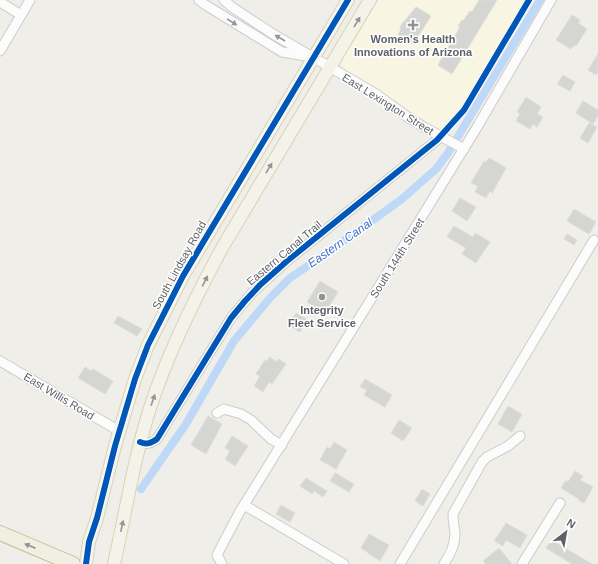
<svg xmlns="http://www.w3.org/2000/svg" width="598" height="564" viewBox="0 0 598 564" font-family="Helvetica,sans-serif">
<style>
.commercial{fill:#f8f5e3}
.lines{fill:none;stroke-linecap:round;stroke-linejoin:round}
.canal{stroke:#bed8f8;stroke-width:8}
.building{fill:#d5d5d2;stroke:#deddd8}
.minor-casing{stroke:#cccccb;stroke-width:11}
.major-casing{stroke:#d8d3b5;stroke-width:14}
.highway-casing{stroke:#c7be95;stroke-width:16}
.minor{stroke:#fdfcfc;stroke-width:9}
.major{stroke:#f4f3e9;stroke-width:12}
.highway{stroke:#f1efe2;stroke-width:14}
.cycleway-casing{stroke:#fff;stroke-width:8}
.cycleway{stroke:#0057b8;stroke-width:6}
.oneway{fill:#96979c}
.oneway2{fill:#929495}
.oneway3{fill:#919393}
.poi-dot{fill:#919295;stroke:#fff;stroke-width:1.5}
.labels{text-anchor:middle;stroke-width:3;stroke-linejoin:round;paint-order:stroke}
.poi-label{font-size:11px;font-weight:bold;fill:#5e6168;stroke:#fff}
.street-label{font-size:11px;fill:#5e6168;stroke:#fff}
.water-label{font-size:12px;font-style:italic;fill:#4173cd;stroke:#fff}
</style>
<rect width="100%" height="100%" fill="#efeee9"/>
<polygon class="commercial" points="379,0 527,0 466,104 460,112 441,131 409,112 384,94 347,72 342,65 344,57"/>
<g class="lines">
<polyline class="canal" points="141,489 186,424 234,341 270,298 290,278 327,253 402,199 436,169 448,153 540,0"/>
</g>
<g class="building">
<polygon points="479,0 497,0 452,74 438,65 460,27 458,26 462,20 463,21 470,11 472,12"/>
<polygon points="416,7 431,16 413,44 398,35 401,29 400,28 403,22 404,22"/>
<polygon points="572,15 580,20 578,23 587,29 576,46 574,45 571,49 556,40"/>
<polygon points="598,54 598,71 596,75 588,70"/>
<polygon points="563,75 575,82 570,91 557,84"/>
<polygon points="526,97 541,107 537,114 543,117 537,127 533,124 530,129 516,121 520,114 517,112"/>
<polygon points="583,101 598,110 598,116 593,124 576,113"/>
<polygon points="589,123 597,127 588,143 580,138"/>
<polygon points="489,158 506,168 492,193 490,191 486,198 475,192 478,186 471,183 484,161 486,162"/>
<polygon points="460,198 476,207 467,221 452,211"/>
<polygon points="574,209 596,222 589,234 567,221"/>
<polygon points="454,226 473,237 475,233 490,242 476,263 462,254 466,248 447,237"/>
<polygon points="567,234 577,240 574,245 564,239"/>
<polygon points="320,281 338,292 325,313 307,302"/>
<polygon points="296,313 308,320 300,332 288,325"/>
<polygon points="118,316 142,329 137,336 114,323"/>
<polygon points="270,357 277,362 279,359 286,364 272,384 269,382 263,392 254,386 260,376 256,374 265,360 267,361"/>
<polygon points="85,367 91,371 93,369 113,381 105,394 78,378"/>
<polygon points="365,379 392,395 385,407 364,395 367,390 360,387"/>
<polygon points="508,406 522,414 512,432 498,424"/>
<polygon points="208,416 222,424 206,454 191,445"/>
<polygon points="399,420 412,428 403,441 391,433"/>
<polygon points="232,436 248,446 235,466 225,459 230,451 225,448"/>
<polygon points="334,442 347,450 336,469 320,460 327,447 330,449"/>
<polygon points="575,471 583,476 580,480 593,487 584,503 578,500 579,499 561,488 566,480 568,482"/>
<polygon points="335,473 354,484 349,492 330,481"/>
<polygon points="306,478 327,491 323,497 314,491 312,494 300,486"/>
<polygon points="422,489 430,494 423,506 415,501"/>
<polygon points="281,505 295,513 290,522 276,514"/>
<polygon points="506,523 527,535 520,548 506,540 503,546 494,541"/>
<polygon points="369,534 389,545 380,561 361,548"/>
<polygon points="551,540 592,564 572,564 546,548"/>
<polygon points="499,548 512,564 486,564 483,561"/>
</g>
<g class="lines">
<g class="minor-casing">
<g id="minor">
<polyline points="199,0 204,4 282,52 306,56"/>
<polyline points="224,0 232,7 273,34 376,94 409,118 424,127 464,149"/>
<polyline points="0,2 21,15"/>
<polyline points="0,51 30,0"/>
<polyline points="0,361 119,431"/>
<polyline points="217,413 224,409 241,414 251,420 271,439 282,445"/>
<path d="M140,442C147,445 151,443 157,439L231,318L252,293L287,261L437,140L441,136"/>
<polyline points="244,505 344,564"/>
<polyline points="222,564 217,555 239,513 476,129 551,0"/>
<polyline points="400,564 594,240"/>
<path d="M444,564C450,554 455,546 455,533C454,526 453,521 453,514L482,462L487,457L508,446L520,436"/>
<polyline points="522,564 560,503"/>
</g>
</g>
<g class="major-casing">
<g id="major">
<polyline points="86,564 89,542 97,518 115,446 135,379 148,345 183,276 348,0"/>
<path d="M114,564C126,511 134,457 151,405C169,350 195,298 222,248L370,0"/>
</g>
</g>
<g class="highway-casing">
<polyline id="highway" points="0,533 73,564"/>
</g>
<use href="#minor" class="minor"/>
<use href="#major" class="major"/>
<use href="#highway" class="highway"/>
<g class="cycleway-casing">
<g id="cycleway">
<path d="M140,442C147,445 151,443 157,439L231,318L245,301L260,285L287,261L437,140L464,110L529,0"/>
<polyline points="86,564 89,542 97,518 115,446 135,379 148,345 183,276 348,0"/>
</g>
</g>
<use href="#cycleway" class="cycleway"/>
</g>
<defs><path id="oneway-solid" d="M-6-.8H1V-3.2L6.5 0L1 3.2V.8H-6Z"/></defs>
<g class="oneway">
<use href="#oneway-solid" transform="translate(232 22) rotate(32)"/>
<use href="#oneway-solid" transform="translate(280 38) rotate(-150)"/>
</g>
<g class="oneway2">
<use href="#oneway-solid" transform="translate(357 22) rotate(-59)"/>
<use href="#oneway-solid" transform="translate(269 168) rotate(-59)"/>
<use href="#oneway-solid" transform="translate(205 281) rotate(-63)"/>
<use href="#oneway-solid" transform="translate(153 400) rotate(-71)"/>
<use href="#oneway-solid" transform="translate(122 526) rotate(-78)"/>
</g>
<use class="oneway3" href="#oneway-solid" transform="translate(30 546) rotate(-157)"/>
<g class="poi-dot">
<path d="M411 19h4v4h4v4h-4v4h-4v-4h-4v-4h4z"/>
<circle cx="322" cy="297" r="4"/>
</g>
<g class="labels">
<g class="poi-label">
<text x="413" y="43">Women's Health<tspan x="413" dy="13">Innovations of Arizona</tspan></text>
<text x="322" y="314">Integrity<tspan x="322" dy="13">Fleet Service</tspan></text>
</g>
<g class="street-label">
<text transform="translate(388 104) rotate(32)" y="4">East Lexington Street</text>
<text transform="translate(284 253) rotate(-40)" y="4">Eastern Canal Trail</text>
<text transform="translate(397 258) rotate(-58)" y="4">South 144th Street</text>
<text transform="translate(179 265) rotate(-61)" y="4">South Lindsay Road</text>
<text transform="translate(59 396) rotate(31)" y="4">East Willis Road</text>
</g>
<g class="water-label">
<text transform="translate(340 243) rotate(-35)" y="4">Eastern Canal</text>
</g>
</g>
<g transform="translate(566 532) rotate(31)" stroke="#ffffff" stroke-width="3" paint-order="stroke">
<path d="M0-3L7 15L0 10L-7 15Z" fill="#5e6168"/>
<text y="-6" font-size="11" font-weight="bold" text-anchor="middle" fill="#5e6168">N</text>
</g>
</svg>
